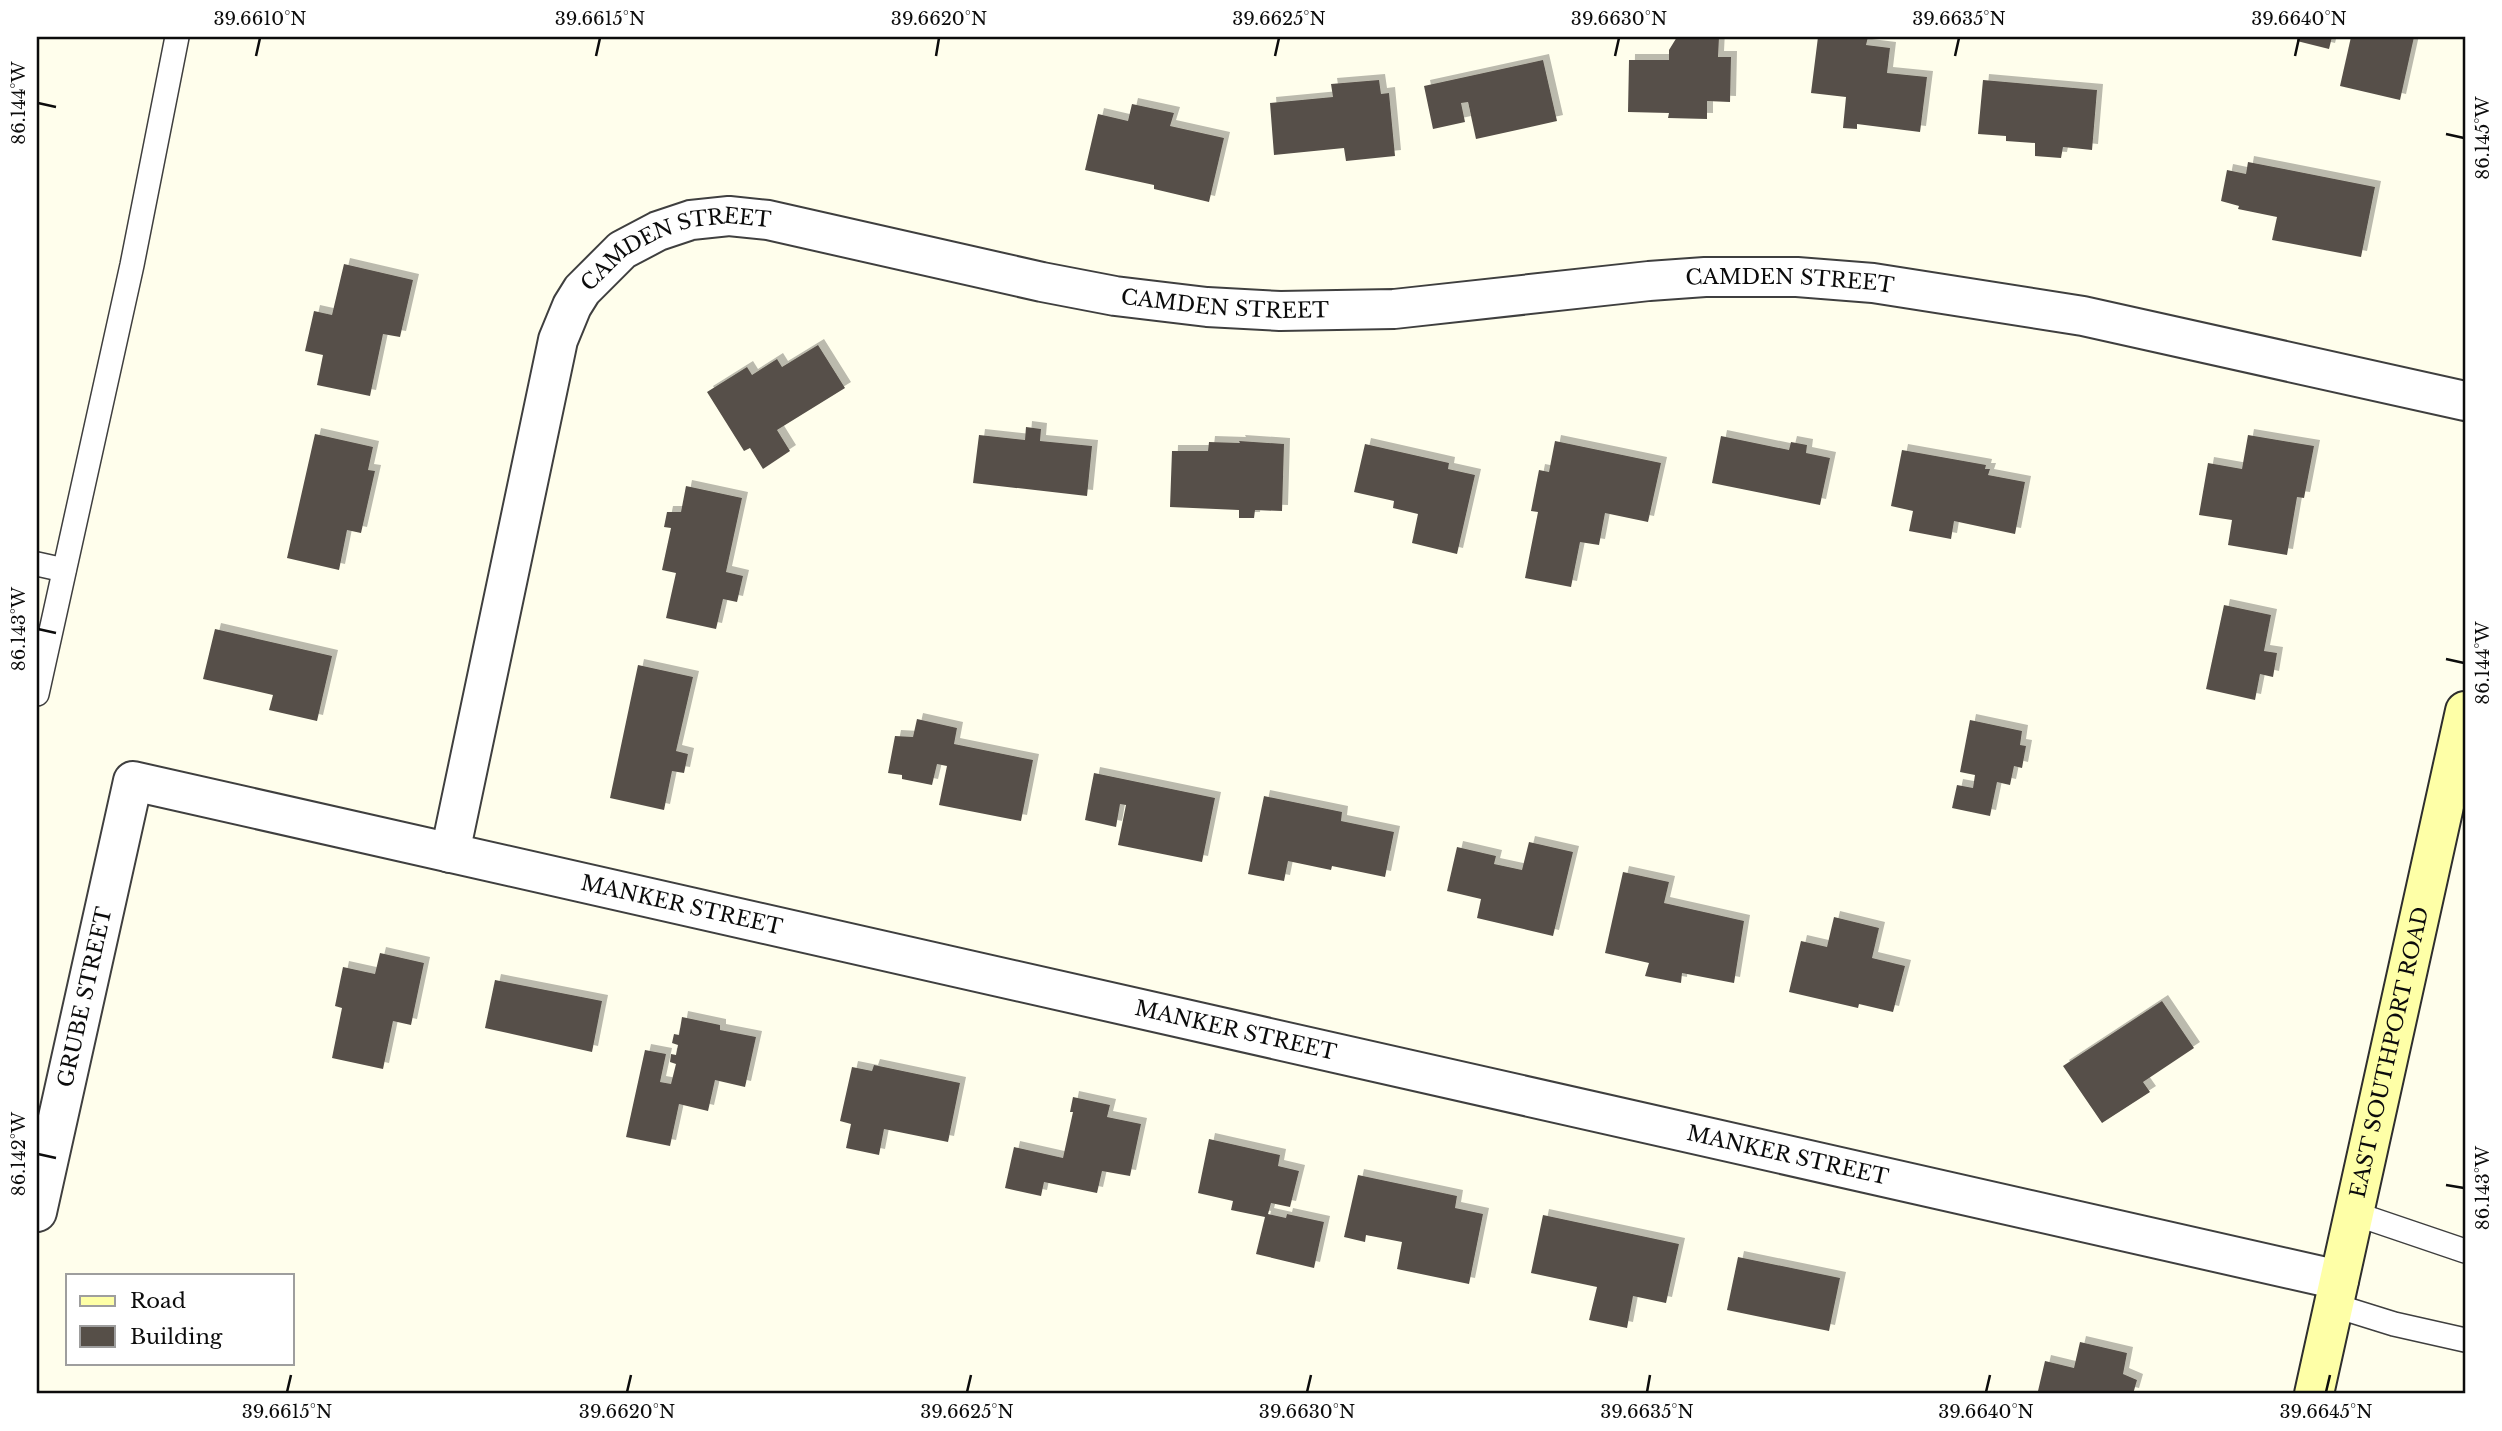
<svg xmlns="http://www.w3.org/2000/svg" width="2502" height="1431" viewBox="0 0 2502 1431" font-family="'Libre Baskerville',serif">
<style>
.building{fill:#564f48;filter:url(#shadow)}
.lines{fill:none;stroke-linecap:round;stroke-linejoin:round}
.lane-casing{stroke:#3f3f3f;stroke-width:26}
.street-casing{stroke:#3f3f3f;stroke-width:42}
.secondary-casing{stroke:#2e2e2e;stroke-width:42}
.lane{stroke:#fff;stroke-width:23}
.street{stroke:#fff;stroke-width:38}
.secondary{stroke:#feffa7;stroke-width:38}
.ticks{fill:none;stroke:#0c0c0c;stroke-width:2.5}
.labels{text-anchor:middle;stroke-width:7;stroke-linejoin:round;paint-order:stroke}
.street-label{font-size:21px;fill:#0c0c0c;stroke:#fff}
.neatline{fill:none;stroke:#0c0c0c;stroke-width:2.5}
.ticks-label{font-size:18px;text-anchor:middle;fill:#0c0c0c}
</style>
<defs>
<filter id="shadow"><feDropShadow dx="6" dy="-6" stdDeviation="0" flood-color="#0004"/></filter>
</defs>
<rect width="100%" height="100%" fill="#fffeec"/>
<g class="building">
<polygon points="1677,37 1719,37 1718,57 1731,57 1730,102 1707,101 1707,119 1668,118 1669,113 1628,112 1629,60 1669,60 1669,50"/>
<polygon points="1818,37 1868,37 1866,45 1890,48 1887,73 1927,77 1920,132 1857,124 1857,129 1843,128 1846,97 1811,93"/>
<polygon points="2298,37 2332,37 2329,49 2297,41"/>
<polygon points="2351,37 2414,37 2400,100 2340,86"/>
<polygon points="1543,60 1557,121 1476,139 1468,102 1461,103 1465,122 1433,129 1424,86"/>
<polygon points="1379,80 1381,94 1389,93 1395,156 1346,161 1344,148 1274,155 1270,103 1333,97 1331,84"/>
<polygon points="1983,80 2097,90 2092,150 2063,147 2061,158 2035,156 2035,143 2006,141 2006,136 1978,134"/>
<polygon points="1132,104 1174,113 1170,126 1224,138 1209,202 1154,189 1154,185 1085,170 1098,114 1128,121"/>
<polygon points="2248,162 2375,187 2361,257 2272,240 2277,217 2238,209 2239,206 2221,201 2227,170 2246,174"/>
<polygon points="344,264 413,280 400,337 383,334 370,396 317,385 323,355 305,351 314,311 332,315"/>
<polygon points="818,345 845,388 777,430 790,451 763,469 750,448 744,451 707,392 747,367 752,375 777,359 782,367"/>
<polygon points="1026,427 1041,429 1040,441 1092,446 1087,496 973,483 979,435 1025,440"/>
<polygon points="315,434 373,447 368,470 375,471 361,533 347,530 339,570 287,558"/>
<polygon points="2248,435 2314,446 2304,498 2297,497 2287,555 2228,545 2232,520 2199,515 2208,463 2242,469"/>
<polygon points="1721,436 1789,450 1791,442 1807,445 1806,453 1830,458 1820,505 1712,483"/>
<polygon points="1239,441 1284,444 1282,511 1255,510 1254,518 1239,518 1239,510 1170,507 1172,451 1208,451 1209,442 1240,443"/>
<polygon points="1555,441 1661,463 1648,522 1605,513 1599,545 1580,542 1571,587 1525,578 1538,512 1531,511 1539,470 1549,472"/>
<polygon points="1365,444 1449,463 1448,469 1475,475 1457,554 1412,543 1418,514 1393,508 1394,501 1354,492"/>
<polygon points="1902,450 1986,465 1985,469 1990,469 1988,475 2025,482 2015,534 1954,521 1951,539 1909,531 1913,511 1891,506"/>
<polygon points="686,486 742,498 726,572 743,576 737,602 723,599 716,629 666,618 676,573 662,570 671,528 664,527 667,512 681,512"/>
<polygon points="2224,605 2271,615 2264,651 2277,653 2273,677 2260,674 2255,700 2206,689"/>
<polygon points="215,629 332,656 317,721 269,710 273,695 203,679"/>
<polygon points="638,665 693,677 676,751 688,754 684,773 672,771 664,810 610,798"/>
<polygon points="917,719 957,728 954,744 1033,760 1021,821 939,805 947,766 937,764 932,785 902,779 902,775 888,773 895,736 913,737"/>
<polygon points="1970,720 2022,731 2020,745 2026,746 2022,768 2014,766 2010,785 1997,782 1990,816 1952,808 1957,785 1973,788 1975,775 1960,772"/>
<polygon points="1094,773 1215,798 1202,862 1118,845 1126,805 1120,804 1116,827 1085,820"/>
<polygon points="1264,796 1342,812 1341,821 1394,832 1385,877 1332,866 1331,870 1288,861 1284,881 1248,874"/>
<polygon points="1529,842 1573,852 1553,936 1477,918 1481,899 1447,891 1457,847 1496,856 1494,864 1522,870"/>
<polygon points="1623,872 1669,882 1664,903 1744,921 1734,983 1682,973 1681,983 1645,976 1649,963 1605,953"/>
<polygon points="1834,917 1879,928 1872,958 1905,966 1893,1012 1859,1004 1858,1008 1789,992 1801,941 1827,947"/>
<polygon points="380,953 424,963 411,1025 393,1021 383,1069 332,1058 342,1008 335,1006 343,967 375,974"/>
<polygon points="495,980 602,1001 592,1052 485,1028"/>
<polygon points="2162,1001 2194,1048 2143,1082 2150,1092 2102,1123 2063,1066"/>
<polygon points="682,1017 720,1025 720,1030 756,1037 745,1087 715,1080 708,1111 679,1104 670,1146 626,1137 645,1050 666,1054 660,1082 671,1084 676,1064 670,1062 671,1054 676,1055 678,1045 672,1043 674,1034 679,1035"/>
<polygon points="874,1065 960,1083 948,1142 884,1129 879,1155 846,1148 851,1124 840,1121 852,1067 872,1071"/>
<polygon points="1073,1097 1110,1105 1107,1117 1141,1124 1130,1176 1102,1171 1097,1193 1044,1182 1041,1196 1005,1188 1014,1147 1063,1158 1073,1112 1070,1112"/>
<polygon points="1209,1139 1280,1155 1278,1166 1299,1171 1290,1207 1271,1203 1268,1214 1286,1218 1287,1214 1324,1222 1314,1268 1256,1254 1265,1217 1231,1210 1233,1201 1198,1193"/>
<polygon points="1358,1175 1457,1196 1455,1208 1483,1214 1469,1284 1397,1269 1402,1242 1366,1235 1365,1242 1344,1237"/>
<polygon points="1543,1215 1679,1244 1666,1303 1633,1296 1627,1328 1589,1320 1597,1287 1531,1273"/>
<polygon points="1738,1257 1840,1278 1829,1331 1727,1310"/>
<polygon points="2080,1342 2127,1353 2123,1374 2137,1380 2133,1394 2125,1392 2125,1394 2050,1394 2038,1391 2045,1361 2074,1368"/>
</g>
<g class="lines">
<g class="lane-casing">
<g id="lane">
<polyline points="37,564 64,570"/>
<polyline points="37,694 132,265 177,37"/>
<polyline points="2353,1213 2465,1251"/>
<polyline points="2333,1305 2394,1324 2465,1340"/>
</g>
</g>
<g class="street-casing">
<g id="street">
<path id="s1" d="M450,853L558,340L572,306L582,290L622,250L658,231L691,220L729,216L768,220L1042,282L1115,296L1207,307L1280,311L1394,309L1649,281L1705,277H1797L1873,283L2083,316L2465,401"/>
<path id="s2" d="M37,1212L133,781L2339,1280"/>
</g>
</g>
<g class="secondary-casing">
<g id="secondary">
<path id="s3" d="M2314,1394L2465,711"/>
</g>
</g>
<use href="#lane" class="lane"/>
<use href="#street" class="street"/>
<use href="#secondary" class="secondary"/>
</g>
<path class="ticks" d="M256,56L260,38M596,56L600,38M936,56L939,38M1275,56L1279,38M1615,56L1619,38M1955,56L1959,38M2295,56L2299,38M38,103L56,107M2446,134L2464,138M38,629L56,633M2446,659L2464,663M38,1154L56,1158M2446,1185L2464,1188M287,1392L291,1375M627,1392L631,1375M967,1392L971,1375M1307,1392L1311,1375M1647,1392L1650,1375M1986,1392L1990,1375M2326,1392L2330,1375"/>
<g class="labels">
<g class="street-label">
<text dy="7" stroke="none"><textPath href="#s1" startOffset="688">CAMDEN STREET</textPath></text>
<text dy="7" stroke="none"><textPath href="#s1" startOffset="1822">CAMDEN STREET</textPath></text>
<text dy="7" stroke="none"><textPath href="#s1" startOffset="1255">CAMDEN STREET</textPath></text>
<text dy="7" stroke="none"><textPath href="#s2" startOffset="1004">MANKER STREET</textPath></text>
<text dy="7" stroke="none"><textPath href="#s2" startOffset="220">GRUBE STREET</textPath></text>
<text dy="7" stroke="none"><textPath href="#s2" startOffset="1572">MANKER STREET</textPath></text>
<text dy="7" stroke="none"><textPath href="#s3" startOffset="350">EAST SOUTHPORT ROAD</textPath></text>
<text dy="7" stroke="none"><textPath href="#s2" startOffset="2138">MANKER STREET</textPath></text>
</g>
</g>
<rect width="2502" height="1431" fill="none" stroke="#ffffff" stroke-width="77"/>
<rect x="66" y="1274" width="228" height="91" fill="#ffffff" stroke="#9e9e9e" stroke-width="2"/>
<rect x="80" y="1296" width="35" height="10" fill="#feffa7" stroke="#9e9e9e" stroke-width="2"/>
<text x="130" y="1308" font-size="21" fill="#0c0c0c">Road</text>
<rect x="80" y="1326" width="35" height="21" fill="#564f48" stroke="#9e9e9e" stroke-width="2"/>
<text x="130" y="1344" font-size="21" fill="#0c0c0c">Building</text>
<rect x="38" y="38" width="2426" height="1354" class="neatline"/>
<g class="ticks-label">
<text x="260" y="25">39.6610°N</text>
<text x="600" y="25">39.6615°N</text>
<text x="939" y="25">39.6620°N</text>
<text x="1279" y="25">39.6625°N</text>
<text x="1619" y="25">39.6630°N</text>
<text x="1959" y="25">39.6635°N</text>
<text x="2299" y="25">39.6640°N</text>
<text transform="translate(19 103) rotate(-90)" y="6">86.144°W</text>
<text transform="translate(2483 138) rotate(-90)" y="6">86.145°W</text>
<text transform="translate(19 629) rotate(-90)" y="6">86.143°W</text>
<text transform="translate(2483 663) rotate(-90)" y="6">86.144°W</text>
<text transform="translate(19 1154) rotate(-90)" y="6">86.142°W</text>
<text transform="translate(2483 1188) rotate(-90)" y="6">86.143°W</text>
<text x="287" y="1418">39.6615°N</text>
<text x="627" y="1418">39.6620°N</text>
<text x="967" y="1418">39.6625°N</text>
<text x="1307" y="1418">39.6630°N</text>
<text x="1647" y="1418">39.6635°N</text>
<text x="1986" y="1418">39.6640°N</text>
<text x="2326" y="1418">39.6645°N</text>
</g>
</svg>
